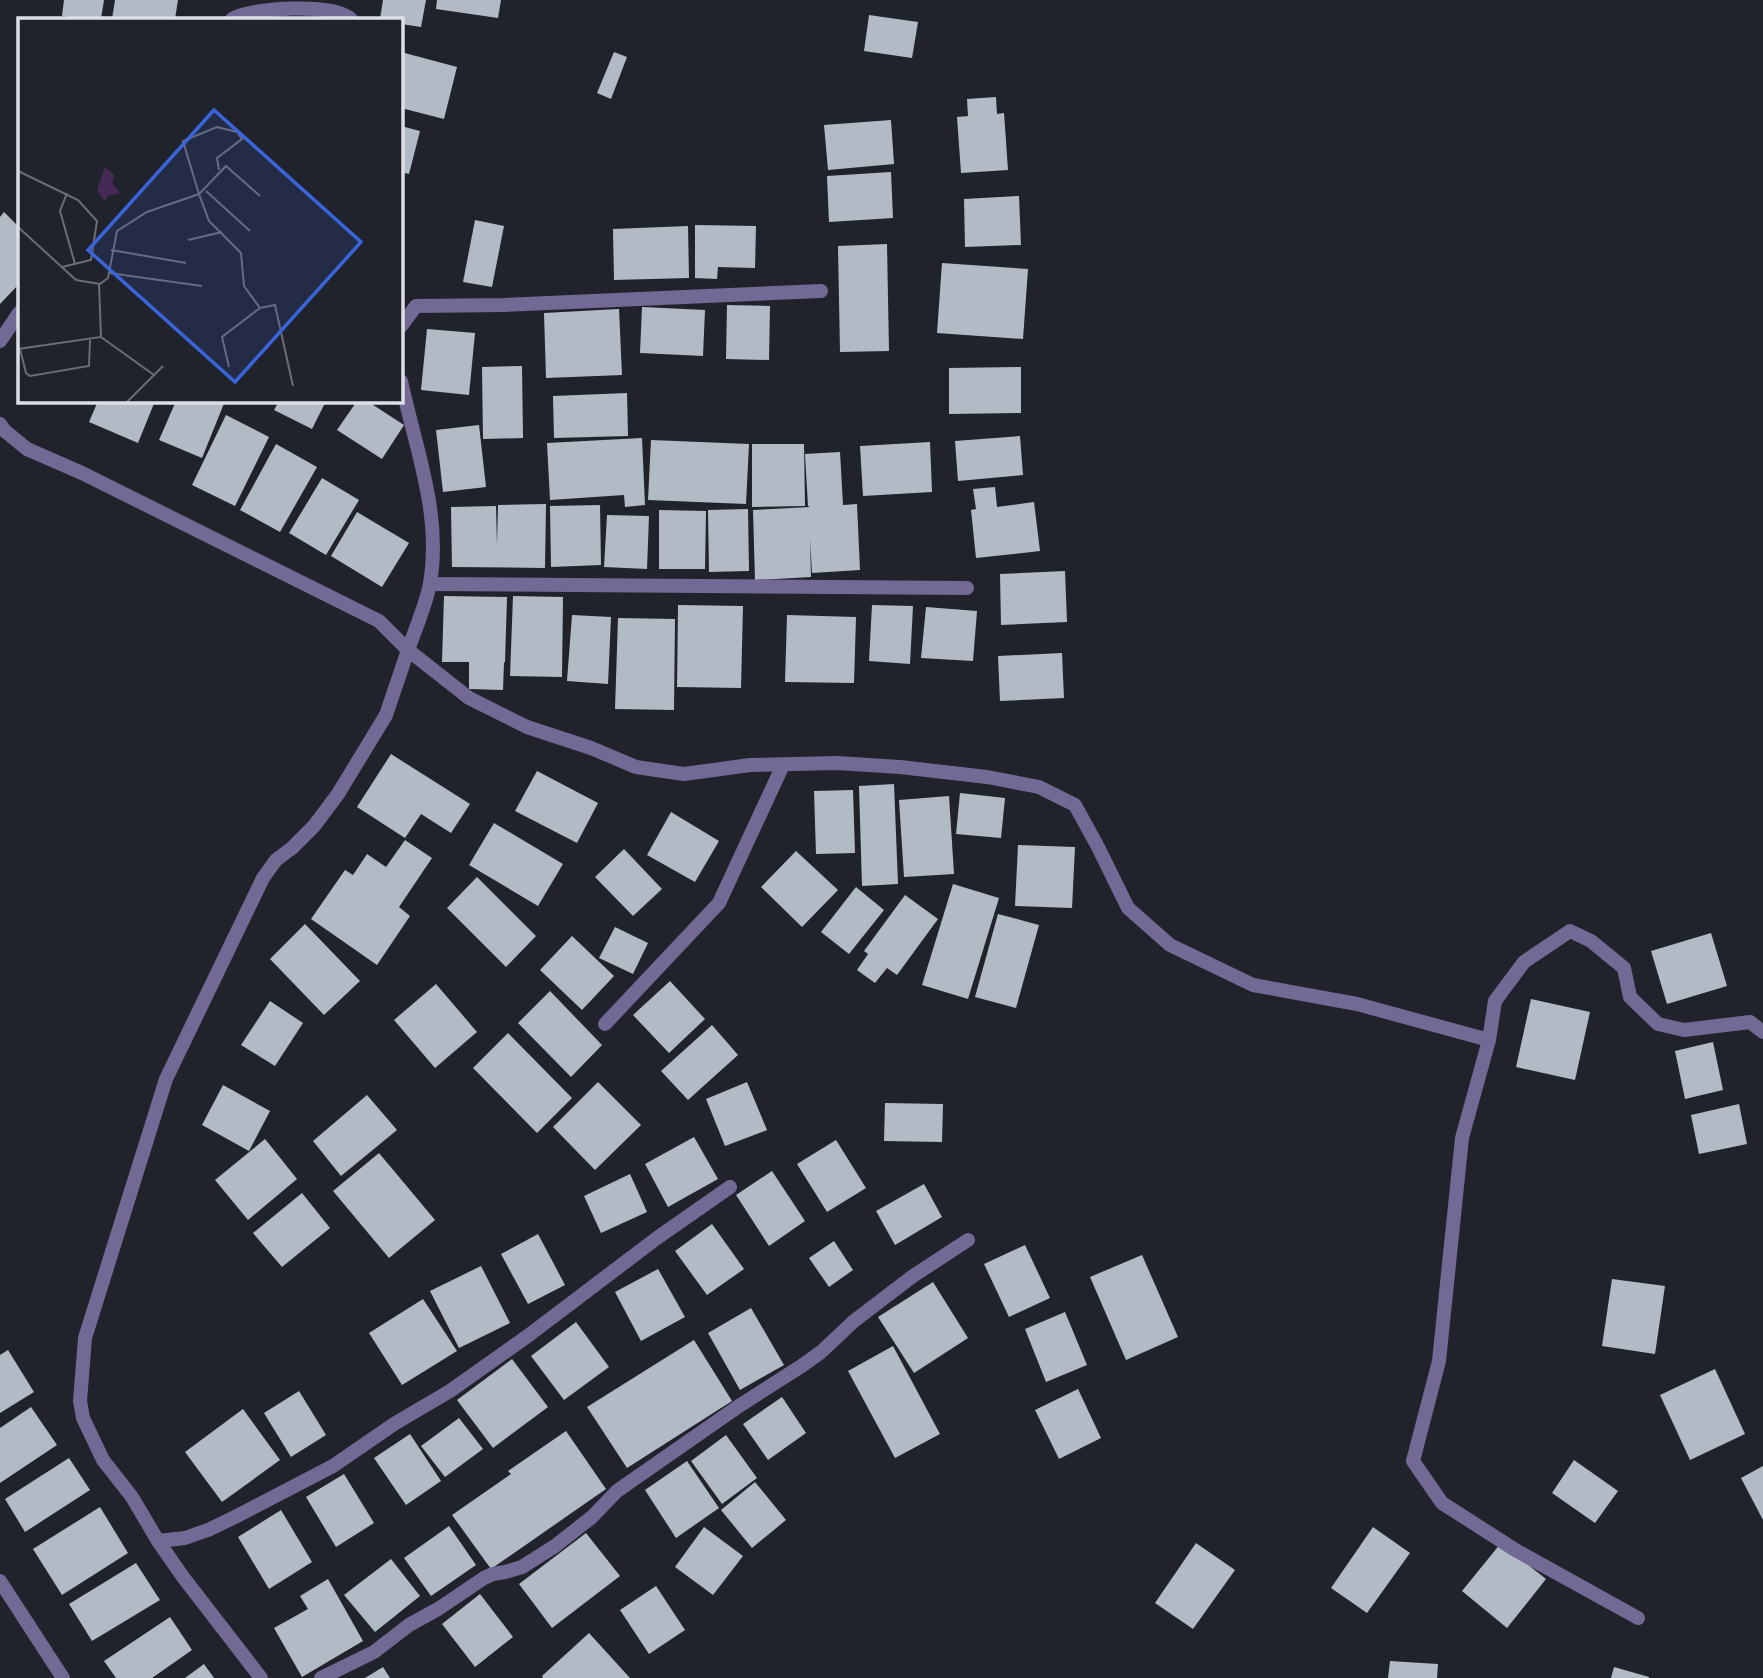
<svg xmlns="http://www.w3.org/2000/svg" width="1763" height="1678" viewBox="0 0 1763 1678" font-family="Overpass,sans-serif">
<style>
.building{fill:#b2bbc5}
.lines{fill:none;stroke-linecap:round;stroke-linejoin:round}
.street{stroke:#726994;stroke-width:14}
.inset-road{fill:none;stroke:#6c6e76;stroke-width:2}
.view{fill:#3a64da;fill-opacity:0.15;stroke:#3a64da;stroke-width:3.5}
.inset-edge{fill:none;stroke:#dddfe5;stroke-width:3.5}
</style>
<rect width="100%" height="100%" fill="#20232c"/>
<g class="building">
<polygon points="64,0 104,0 101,19 85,19 62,16"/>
<polygon points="115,0 178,0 175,19 112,19"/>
<polygon points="383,0 426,0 421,27 401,24 401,19 380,19"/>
<polygon points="437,0 501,0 498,18 436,9"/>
<polygon points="869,15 918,22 912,58 864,51"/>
<polygon points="401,52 457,67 444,119 401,108"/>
<polygon points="614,52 627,57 611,99 597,93"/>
<polygon points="996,97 997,114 1004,113 1008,170 961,173 957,117 968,116 967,99"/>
<polygon points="891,120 894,164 828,170 824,125"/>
<polygon points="401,126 420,131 409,174 401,172"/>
<polygon points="891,172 893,218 829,222 827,176"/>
<polygon points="1019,196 1021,245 965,247 964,199"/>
<polygon points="4,212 19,227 19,284 0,304 0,217"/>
<polygon points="475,220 504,226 492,287 463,282"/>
<polygon points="695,225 756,226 755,268 718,267 717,279 695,278"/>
<polygon points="688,226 689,278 614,280 613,229"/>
<polygon points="887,244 889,351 840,352 838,246"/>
<polygon points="942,263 1028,269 1023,339 937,333"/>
<polygon points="727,305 770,306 769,360 726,359"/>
<polygon points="642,307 705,310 703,356 640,353"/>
<polygon points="619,309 622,375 546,378 544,313"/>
<polygon points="427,329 475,333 469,395 421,390"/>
<polygon points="522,366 523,438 483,439 482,367"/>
<polygon points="1021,367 1021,413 949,414 949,368"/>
<polygon points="627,393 628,436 554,438 553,396"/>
<polygon points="98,401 155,401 138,443 89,422"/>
<polygon points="176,401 225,401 202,458 159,440"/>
<polygon points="279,401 326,401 312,429 274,410"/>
<polygon points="357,401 367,401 404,425 382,459 337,430"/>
<polygon points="226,415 269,437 235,506 192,485"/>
<polygon points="479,425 486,487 443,492 436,430"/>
<polygon points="1020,436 1023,475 958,481 955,441"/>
<polygon points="642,438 645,505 625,507 624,495 550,500 547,443"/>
<polygon points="651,440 749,444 746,504 648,500"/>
<polygon points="930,442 932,492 863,496 860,446"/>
<polygon points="276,444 317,467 280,532 240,510"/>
<polygon points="752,444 804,444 805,506 752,507"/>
<polygon points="840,452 843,505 857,504 860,570 812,573 810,538 811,577 755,580 753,510 810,507 808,506 805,454"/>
<polygon points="322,478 359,500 326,555 289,533"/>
<polygon points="995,487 997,507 1034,502 1040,551 976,558 971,510 976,509 973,489"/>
<polygon points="546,504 545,568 452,567 451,507 496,506 497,545 498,505"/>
<polygon points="600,505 601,565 551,567 550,506"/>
<polygon points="748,509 749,571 709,572 708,510"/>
<polygon points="659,510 706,511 705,569 659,569"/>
<polygon points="357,512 409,543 382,587 331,556"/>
<polygon points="607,515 649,516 647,569 604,567"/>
<polygon points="1065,571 1067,622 1001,625 1000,574"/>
<polygon points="444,596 507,597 505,662 504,663 503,690 469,689 469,662 442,662"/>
<polygon points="513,596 563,597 562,677 510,676"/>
<polygon points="678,605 743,606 741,688 677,687"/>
<polygon points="872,605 913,606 910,664 869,661"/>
<polygon points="926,607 977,611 973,661 921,658"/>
<polygon points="572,615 611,617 608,684 567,681"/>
<polygon points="787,615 856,617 854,683 785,682"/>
<polygon points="618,618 675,619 674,710 615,709"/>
<polygon points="1062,653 1064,698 1000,701 998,656"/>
<polygon points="391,754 470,804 451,833 421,814 405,838 357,807"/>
<polygon points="537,771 598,803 577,843 515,811"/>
<polygon points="894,784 898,884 862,886 859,786"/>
<polygon points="853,790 855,853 816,854 814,791"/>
<polygon points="960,793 1005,798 1001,838 956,834"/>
<polygon points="949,796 954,874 904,877 899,800"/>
<polygon points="671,812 719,841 695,882 647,855"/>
<polygon points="494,823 563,864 538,906 469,865"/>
<polygon points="405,840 432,858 399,907 410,916 377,965 311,919 345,870 353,875 367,854 386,867"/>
<polygon points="1018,845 1075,847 1072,908 1015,906"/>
<polygon points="624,849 662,889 633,916 595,877"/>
<polygon points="796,851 838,890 802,927 761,887"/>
<polygon points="477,877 536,936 506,967 447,908"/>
<polygon points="953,884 999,898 968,999 922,985"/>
<polygon points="856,887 884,910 849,954 821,932"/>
<polygon points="905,895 938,919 897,975 887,968 875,983 857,970 868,954 864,951"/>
<polygon points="998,914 1039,925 1016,1008 975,997"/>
<polygon points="305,924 360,981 324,1015 270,959"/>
<polygon points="615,927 648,943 633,974 599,958"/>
<polygon points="1711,933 1727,986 1667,1004 1651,951"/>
<polygon points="572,936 614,976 582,1010 540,970"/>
<polygon points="670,981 705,1019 669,1053 633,1015"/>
<polygon points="436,984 477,1032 435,1068 394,1020"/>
<polygon points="550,991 602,1045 571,1077 518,1023"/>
<polygon points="1531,999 1590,1012 1575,1080 1516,1067"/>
<polygon points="270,1001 303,1023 275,1066 241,1045"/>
<polygon points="712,1025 738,1055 688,1100 661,1071"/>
<polygon points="508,1033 572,1098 537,1133 473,1068"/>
<polygon points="1713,1042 1723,1090 1685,1099 1675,1051"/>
<polygon points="598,1082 641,1125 595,1170 553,1127"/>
<polygon points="747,1082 767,1130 725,1146 706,1099"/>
<polygon points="223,1085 270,1111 249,1151 202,1125"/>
<polygon points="367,1095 397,1130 341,1176 313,1141"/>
<polygon points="885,1103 943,1104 942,1142 884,1141"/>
<polygon points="1739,1104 1747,1144 1699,1154 1691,1115"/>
<polygon points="694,1137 718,1179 668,1207 645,1164"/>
<polygon points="265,1139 297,1179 248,1220 215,1180"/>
<polygon points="836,1140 866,1188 827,1212 797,1164"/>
<polygon points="379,1153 435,1220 389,1258 333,1191"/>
<polygon points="772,1171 805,1221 769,1246 736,1195"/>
<polygon points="630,1174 647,1212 601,1233 584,1196"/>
<polygon points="924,1184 942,1217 895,1245 876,1211"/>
<polygon points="302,1193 330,1228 282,1267 253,1233"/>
<polygon points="712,1224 744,1269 707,1295 675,1251"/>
<polygon points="538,1234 565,1285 528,1304 501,1254"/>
<polygon points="834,1241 853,1270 829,1287 809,1258"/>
<polygon points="1025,1245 1050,1298 1009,1317 984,1264"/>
<polygon points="1142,1255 1178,1337 1126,1360 1090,1277"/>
<polygon points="481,1266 510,1323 459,1348 430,1291"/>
<polygon points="658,1269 685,1317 641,1341 615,1292"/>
<polygon points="1612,1279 1665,1286 1655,1354 1602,1346"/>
<polygon points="933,1282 968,1338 914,1373 878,1317"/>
<polygon points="423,1299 457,1351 402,1385 369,1333"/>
<polygon points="751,1308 784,1365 740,1390 708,1333"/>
<polygon points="1065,1312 1087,1365 1046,1382 1025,1329"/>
<polygon points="576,1322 609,1367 564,1400 531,1356"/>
<polygon points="694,1340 732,1401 627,1468 587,1407"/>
<polygon points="893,1346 940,1434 895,1458 848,1371"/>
<polygon points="8,1350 34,1392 0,1413 0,1355"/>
<polygon points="512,1359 548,1407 493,1448 457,1400"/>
<polygon points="1715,1369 1745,1434 1690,1460 1660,1395"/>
<polygon points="1078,1389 1101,1438 1059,1459 1035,1410"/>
<polygon points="299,1391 326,1435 291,1457 264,1413"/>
<polygon points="782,1397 806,1433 768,1460 743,1424"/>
<polygon points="31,1407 57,1445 0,1483 0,1428"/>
<polygon points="243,1409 280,1460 222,1502 185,1452"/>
<polygon points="459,1418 483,1449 445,1477 421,1446"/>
<polygon points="566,1431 606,1489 491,1569 452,1515 511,1474 508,1471"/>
<polygon points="410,1434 441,1481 406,1505 374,1458"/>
<polygon points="726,1435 757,1478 722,1504 691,1461"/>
<polygon points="69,1458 90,1490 25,1532 5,1499"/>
<polygon points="1574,1460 1618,1491 1595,1523 1552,1493"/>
<polygon points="687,1461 719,1508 676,1538 645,1490"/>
<polygon points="1763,1466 1763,1520 1741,1478"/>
<polygon points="344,1474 374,1523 336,1547 306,1497"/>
<polygon points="755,1482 786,1520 752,1548 721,1510"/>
<polygon points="100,1507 128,1553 62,1595 33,1549"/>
<polygon points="281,1510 312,1562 269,1589 238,1537"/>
<polygon points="449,1526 476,1565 431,1596 404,1558"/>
<polygon points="704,1527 743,1556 713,1595 675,1567"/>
<polygon points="1373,1527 1410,1553 1367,1613 1331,1588"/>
<polygon points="586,1533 620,1576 552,1628 519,1584"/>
<polygon points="1196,1543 1235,1570 1193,1629 1155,1603"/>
<polygon points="1501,1543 1546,1579 1507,1628 1462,1591"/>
<polygon points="391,1559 420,1596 375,1632 344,1595"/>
<polygon points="136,1563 160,1600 92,1641 69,1604"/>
<polygon points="328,1579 363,1641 302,1677 274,1628 308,1609 300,1596"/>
<polygon points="656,1586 685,1630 649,1654 620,1610"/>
<polygon points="480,1594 513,1637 475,1667 442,1624"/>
<polygon points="170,1617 192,1650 152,1678 116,1678 104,1661"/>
<polygon points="589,1633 630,1678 543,1678 542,1676"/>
<polygon points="1390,1661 1438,1664 1437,1678 1388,1678"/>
<polygon points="204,1664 214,1678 185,1678"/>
<polygon points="383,1667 390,1678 365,1678"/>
<polygon points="1614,1667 1649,1677 1649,1678 1611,1678"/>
</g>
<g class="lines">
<g class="street">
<path d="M232,19C253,7 333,3 351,19"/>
<polyline points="401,326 416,306 504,305 821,291"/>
<polyline points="0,341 19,313"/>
<path d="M401,381C415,447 442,514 430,583C427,602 415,630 408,650L469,698L527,727L591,748L636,767L684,774L750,765L837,763L900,767L987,777L1039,787L1075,805L1098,847L1128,908L1170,945L1253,985L1357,1004L1489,1040L1495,1001L1524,962L1570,931L1591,941L1624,968L1630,997L1658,1024L1684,1030L1750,1022L1763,1032"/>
<polyline points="0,424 5,431 27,449 82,473 379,621 408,650 386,715 338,794 314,826 292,848 276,860 263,878 166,1079 85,1338 80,1401 83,1418 103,1460 132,1497 158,1541 183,1577 261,1678"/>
<polyline points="430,584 967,588"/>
<polyline points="605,1024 719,903 783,765"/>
<polyline points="1489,1040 1462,1138 1439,1361 1413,1461 1442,1503 1517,1551 1638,1618"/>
<polyline points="158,1541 185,1538 208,1530 235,1517 333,1466 394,1424 450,1391 529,1335 657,1238 730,1187"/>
<polyline points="0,1581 63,1678"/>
<polyline points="321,1678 374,1652 409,1625 438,1609 484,1578 493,1574 505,1572 522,1567 555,1546 592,1517 617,1491 739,1406 803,1365 821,1352 854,1321 913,1276 968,1240"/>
</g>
</g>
<g transform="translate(18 18)">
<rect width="385" height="385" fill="#20232c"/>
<path d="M87,149L96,157L94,165L102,176L90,177L87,184L79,172Z" fill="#472956"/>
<path class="inset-road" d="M0,93V150M0,153L60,182L79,203L73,242L44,249M188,173L232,213M49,175L42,193L57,246M242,178L208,148L181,176L191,203L223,235L226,268L242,290L257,287L275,368M0,209L58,262L82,266L90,260L99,213L129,194L181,176L165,123L199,109L219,114L224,121L199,140L201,152M170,222L204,214M93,232L168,245M91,255L184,268M83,319L136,357M0,331L83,319L81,266M2,331L8,355L12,358L71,348L72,322M211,349L204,319L242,290M109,384L145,348"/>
<path class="view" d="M196,92L343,224L217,364L70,232Z"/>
<rect width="385" height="385" class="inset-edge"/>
</g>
</svg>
